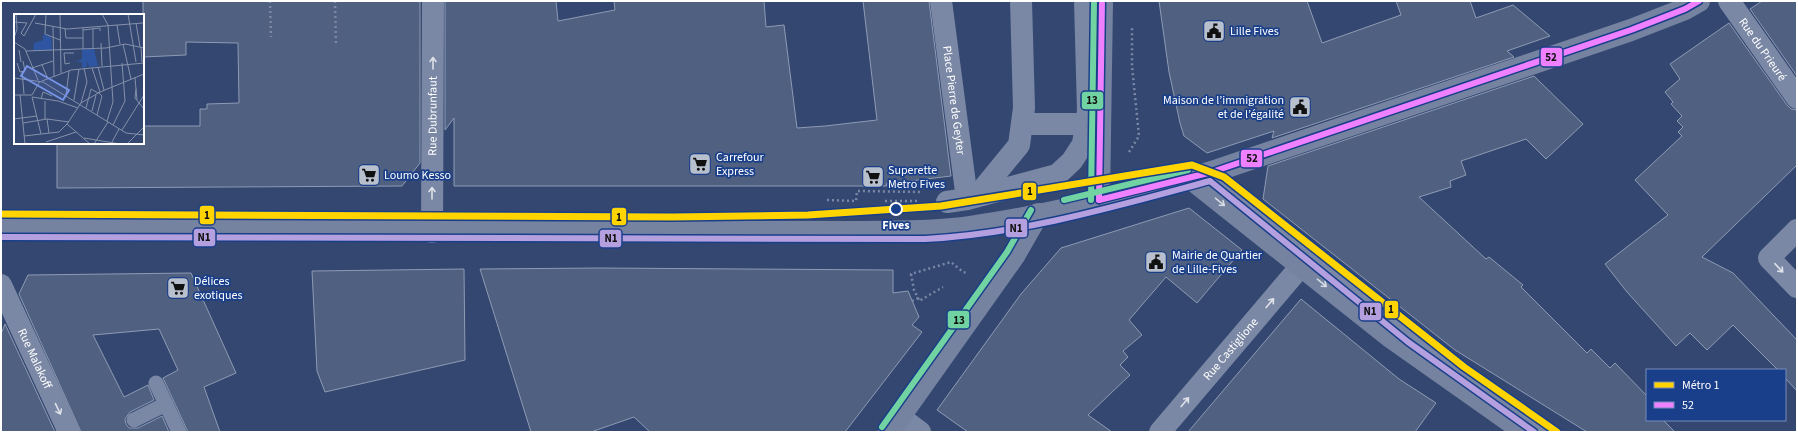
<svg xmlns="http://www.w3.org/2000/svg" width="1798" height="433" viewBox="0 0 1798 433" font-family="'Source Sans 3',sans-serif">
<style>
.building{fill:#506081;stroke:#8e9bb4}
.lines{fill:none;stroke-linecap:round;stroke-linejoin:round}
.path{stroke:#7a88a5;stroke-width:2.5;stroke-dasharray:2 3;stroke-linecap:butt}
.lane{stroke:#7a88a5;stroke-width:15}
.street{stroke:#7a88a5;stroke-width:22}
.secondary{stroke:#7583a1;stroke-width:22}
.bus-1-casing{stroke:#1a3f8a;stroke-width:9}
.bus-2-casing{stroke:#1a3f8a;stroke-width:9}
.bus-3-casing{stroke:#1a3f8a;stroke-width:9}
.bus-1{stroke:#ef80ff;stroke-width:6}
.bus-2{stroke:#b4a0de;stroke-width:6}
.bus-3{stroke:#71d3a1;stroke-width:6}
.metro-1-casing{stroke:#1a3f8a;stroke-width:10}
.metro-1{stroke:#ffd400;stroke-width:7}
.oneway{stroke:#dee1e8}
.oneway2{stroke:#d6dae3}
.stop-dot{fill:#1a3f8a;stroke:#fff;stroke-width:2}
.labels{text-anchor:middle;stroke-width:3.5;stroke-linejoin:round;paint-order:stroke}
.poi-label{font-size:12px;fill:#fff;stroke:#1a3f8a;text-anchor:start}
.street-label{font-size:12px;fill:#fff;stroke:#1a3f8a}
.stop-label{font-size:12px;font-weight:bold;fill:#fff;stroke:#1a3f8a}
.inset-road{fill:none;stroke:#8591aa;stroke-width:1}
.view{fill:#7795e8;fill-opacity:0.15;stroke:#7795e8;stroke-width:2}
.inset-edge{fill:none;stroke:#fff;stroke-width:2}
.line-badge{stroke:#1a3f8a;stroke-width:1.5}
.pale-badge-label{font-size:11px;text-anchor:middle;font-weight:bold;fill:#111}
</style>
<rect width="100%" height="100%" fill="#334771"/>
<g class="building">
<polygon points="143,1 420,1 420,163 402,186 57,188 57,143 143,143 143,126 200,126 200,109 207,109 207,104 239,103 238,43 186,42 186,55 143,57"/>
<polygon points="445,1 556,1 558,21 615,10 614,1 764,1 766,27 784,25 797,128 825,126 877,120 863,1 929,1 951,176 886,184 887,186 454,186 454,118 445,130"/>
<polygon points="1159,1 1307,1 1322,43 1401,15 1396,1 1470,1 1476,18 1513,5 1550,36 1507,51 1514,57 1272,138 1274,131 1207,153 1184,136 1180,123 1169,72"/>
<polygon points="1762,1 1797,1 1797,76 1750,9"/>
<polygon points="1729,23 1787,105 1791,109 1797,110 1797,165 1702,257 1733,273 1797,340 1797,391 1785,378 1785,370 1778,370 1733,325 1707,350 1690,333 1676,346 1627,292 1605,264 1668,215 1635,180 1682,136 1678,132 1683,127 1677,121 1682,116 1671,104 1673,102 1665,92 1680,79 1670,64"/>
<polygon points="1534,76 1583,124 1546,159 1526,139 1461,161 1466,175 1450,181 1451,187 1419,197 1486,259 1489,257 1523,285 1521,287 1587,353 1591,349 1610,368 1615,363 1647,396 1647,420 1663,420 1675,432 1587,432 1455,350 1263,199 1268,166"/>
<polygon points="1189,208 1242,250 1197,303 1166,277 1129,320 1142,335 1123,351 1128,357 1120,365 1130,375 1088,415 1112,432 968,432 937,410 1021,294 1061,248"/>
<polygon points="600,268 893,270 893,293 908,291 919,317 912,325 922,332 845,432 650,432 634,417 591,432 531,432 480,269"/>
<polygon points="464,269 465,360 325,392 317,371 312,271"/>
<polygon points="191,273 236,373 204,387 220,432 188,432 163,378 178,370 159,329 93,335 124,397 148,385 154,400 130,412 125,419 126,424 129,428 138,428 162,416 169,432 81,432 19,294 28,275"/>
<polygon points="1301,299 1399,379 1436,403 1415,432 1188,432"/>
<polygon points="5,324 55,432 1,432 1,334"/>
</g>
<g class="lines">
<g class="path">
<polyline points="270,1 271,37"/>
<polyline points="335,1 336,45"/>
<polyline points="1129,152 1139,136 1132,66 1132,28"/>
<polyline points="827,200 856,201 857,191 921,192"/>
<polyline points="885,201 919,201"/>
<polyline points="918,298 919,301 943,287"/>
<polyline points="912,301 918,298 914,290 911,274 951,262 963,272 967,273"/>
</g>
<g class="lane">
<polyline points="1212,172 1413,336 1548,432"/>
<polyline points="156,383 179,432"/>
<polyline points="134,420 166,404"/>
</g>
<g class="street">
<path id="s1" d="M941,1L967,199L1057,175L1072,161L1083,144L1088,111L1085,1"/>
<path id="s2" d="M1729,1L1797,98"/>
<polyline points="1022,124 1075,124"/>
<polyline points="947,202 967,199 983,189 1019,145 1024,108 1021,1"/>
<polyline points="1797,230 1769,258 1797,287"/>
<path id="s3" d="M432,232L433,1"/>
<path id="s4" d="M1,285L69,432"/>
<polyline points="900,417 920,432"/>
<path id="s5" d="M1160,432L1301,266"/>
</g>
<g class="secondary">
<polyline points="1190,178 1389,336 1525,432"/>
<polyline points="1099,200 1102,1"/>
<path d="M1,229L850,232C889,231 930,233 969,227C1050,216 1133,193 1212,172L1631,30L1685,9L1699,1"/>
<polyline points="889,432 1014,256 1038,214"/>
</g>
<g class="bus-1-casing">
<g id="bus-1">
<polyline points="1099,200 1212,172 1631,30 1685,9 1699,1"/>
<polyline points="1099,200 1102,1"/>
</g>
</g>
<g class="bus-2-casing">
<path id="bus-2" d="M1,237L925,239C1022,234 1117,206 1210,181L1408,342L1534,432"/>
</g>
<g class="bus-3-casing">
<g id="bus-3">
<polyline points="1064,200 1188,170"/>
<polyline points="1091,200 1094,1"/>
<polyline points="882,427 1007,252 1031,210"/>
</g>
</g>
<use href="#bus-1" class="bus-1"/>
<use href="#bus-2" class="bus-2"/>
<use href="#bus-3" class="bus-3"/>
<g class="metro-1-casing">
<polyline id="metro-1" points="1,214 672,217 808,215 941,206 1192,165 1224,177 1464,367 1557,432"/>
</g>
<use href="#metro-1" class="metro-1"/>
</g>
<defs><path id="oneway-shaft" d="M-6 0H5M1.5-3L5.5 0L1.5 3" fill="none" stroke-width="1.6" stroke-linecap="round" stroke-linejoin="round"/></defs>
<g class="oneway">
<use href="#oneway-shaft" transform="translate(433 63) rotate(-90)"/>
<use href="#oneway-shaft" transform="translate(432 193) rotate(-90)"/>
<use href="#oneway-shaft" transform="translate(1779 268) rotate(47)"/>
<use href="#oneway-shaft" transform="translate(1270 303) rotate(-50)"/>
<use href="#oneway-shaft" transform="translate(1185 402) rotate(-50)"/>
<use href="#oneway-shaft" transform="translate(58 409) rotate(65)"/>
</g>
<g class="oneway2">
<use href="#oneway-shaft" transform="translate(1220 202) rotate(39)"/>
<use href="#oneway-shaft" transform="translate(1322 283) rotate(39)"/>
</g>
<defs>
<g id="civic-square" transform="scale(1.15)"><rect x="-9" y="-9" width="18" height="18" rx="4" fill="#b8bfcd" stroke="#1a3f8a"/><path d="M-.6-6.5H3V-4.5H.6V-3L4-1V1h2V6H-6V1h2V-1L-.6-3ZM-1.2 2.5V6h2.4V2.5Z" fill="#111"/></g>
<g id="supermarket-square" transform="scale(1.15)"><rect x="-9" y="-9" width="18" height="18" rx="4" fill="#b8bfcd" stroke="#1a3f8a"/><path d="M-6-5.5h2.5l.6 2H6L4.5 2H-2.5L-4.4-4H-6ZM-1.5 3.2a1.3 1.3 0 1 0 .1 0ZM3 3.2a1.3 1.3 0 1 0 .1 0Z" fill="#111"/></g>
</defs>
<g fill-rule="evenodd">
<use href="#civic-square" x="1214" y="31"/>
<use href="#civic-square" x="1300" y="107"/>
<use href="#supermarket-square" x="700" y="164"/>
<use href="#supermarket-square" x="369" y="175"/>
<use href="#supermarket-square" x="873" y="177"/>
<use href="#civic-square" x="1156" y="262"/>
<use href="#supermarket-square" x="178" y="288"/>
</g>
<circle class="stop-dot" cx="896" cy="209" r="6"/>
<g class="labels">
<g class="poi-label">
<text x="1230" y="35">Lille Fives</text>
<text x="1284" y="104" text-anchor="end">Maison de l’immigration<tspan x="1284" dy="14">et de l’égalité</tspan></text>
<text x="716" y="161">Carrefour<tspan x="716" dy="14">Express</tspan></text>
<text x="888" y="174">Superette<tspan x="888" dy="14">Metro Fives</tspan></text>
<text x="384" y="179">Loumo Kesso</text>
<text x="1172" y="259">Mairie de Quartier<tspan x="1172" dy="14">de Lille-Fives</tspan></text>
<text x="194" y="285">Délices<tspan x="194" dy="14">exotiques</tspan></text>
</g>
<g class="street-label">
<text dy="4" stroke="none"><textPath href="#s2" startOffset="59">Rue du Prieuré</textPath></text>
<text dy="4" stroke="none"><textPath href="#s1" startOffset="100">Place Pierre de Geyter</textPath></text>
<text dy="4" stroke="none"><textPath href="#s3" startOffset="116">Rue Dubrunfaut</textPath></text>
<text dy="4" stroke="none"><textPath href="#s5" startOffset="109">Rue Castiglione</textPath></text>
<text dy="4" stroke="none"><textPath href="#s4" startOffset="81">Rue Malakoff</textPath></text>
</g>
<g class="stop-label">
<text x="896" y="229">Fives</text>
</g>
</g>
<g transform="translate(14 14)">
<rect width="130" height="130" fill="#334771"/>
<path d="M29,20L37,23L38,36L19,37L20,29L29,26ZM68,35H80L84,52L75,53L73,46V53L68,54V48H62L68,45Z" fill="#2e55a1"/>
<path class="inset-road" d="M32,0L31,20L46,26M46,0L47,59M88,0L94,11L98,73L99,88L93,107M114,0L122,48M0,8L13,9M21,9L53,15L129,9M122,9L126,33M103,11L106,30M39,13L40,62M69,14V35M51,15L52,24H69M79,15V34M69,16L86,14V17M10,22L7,19L13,9M10,22L22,0M0,24L3,15L2,0M0,28L11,35L24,66M87,29L88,52M109,30L117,65M127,33L128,48M5,36L7,48M12,37L92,34L111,30L130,34M3,49L6,58L11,57L9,47M56,49L51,50L50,39H60M28,51L34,65M84,53L90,76M18,54L39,47M78,54L86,78M8,57L10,80M0,64L29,68L112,119L130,121M121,64L123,86M28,67L57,56L130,49M122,75L121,84L130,95M0,81H18L26,67M6,81L11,130M52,81L55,57M18,83L44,87L64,94M18,83L27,120M27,85L29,78L38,82M60,86L65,55M31,87V105M67,89L86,78L130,60M72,94L77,75L84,79M78,97L82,81M83,101L88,82L84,78M0,105L23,102M33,105L35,119M9,109L33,105L55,108M53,110L76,130M99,111L111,87L108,49M108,116L130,81M10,122L45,118L53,110L67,89L73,68L70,54M70,124L106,130M32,128L62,118M98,128L105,115M80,130L94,108M113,130L130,113"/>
<path class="view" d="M13,52L55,76L49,86L7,62Z"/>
<rect width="130" height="130" class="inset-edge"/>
</g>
<g class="line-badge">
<rect x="1540" y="47" width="23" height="20" rx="4" fill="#ef80ff"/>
<rect x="1081" y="91" width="23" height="19" rx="4" fill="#71d3a1"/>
<rect x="1240" y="149" width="23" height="19" rx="4" fill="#ef80ff"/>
<rect x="1022" y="182" width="15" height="19" rx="4" fill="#ffd400"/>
<rect x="199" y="205" width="16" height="20" rx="4" fill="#ffd400"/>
<rect x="611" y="207" width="16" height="19" rx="4" fill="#ffd400"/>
<rect x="1005" y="218" width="23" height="20" rx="4" fill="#b4a0de"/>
<rect x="193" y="228" width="23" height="19" rx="4" fill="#b4a0de"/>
<rect x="599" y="229" width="23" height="19" rx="4" fill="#b4a0de"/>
<rect x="1384" y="300" width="15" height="19" rx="4" fill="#ffd400"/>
<rect x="1359" y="302" width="23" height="19" rx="4" fill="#b4a0de"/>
<rect x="947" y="310" width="23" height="19" rx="4" fill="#71d3a1"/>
</g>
<g class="pale-badge-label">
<text x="1551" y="61">52</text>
<text x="1092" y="104">13</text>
<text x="1252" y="162">52</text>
<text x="1030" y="195">1</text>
<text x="207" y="219">1</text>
<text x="619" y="221">1</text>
<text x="1016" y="232">N1</text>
<text x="204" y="241">N1</text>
<text x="611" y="242">N1</text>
<text x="1391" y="313">1</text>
<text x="1370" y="315">N1</text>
<text x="959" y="324">13</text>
</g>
<rect width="1798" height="433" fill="none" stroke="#ffffff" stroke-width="4"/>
<rect x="1646" y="369" width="140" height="52" fill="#1a3f8a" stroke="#768cb9"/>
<rect x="1654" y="382" width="20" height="6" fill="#ffd400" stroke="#768cb9"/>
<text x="1682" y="389" font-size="12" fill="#ffffff">Métro 1</text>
<rect x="1654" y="402" width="20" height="6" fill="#ef80ff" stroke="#768cb9"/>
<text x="1682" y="409" font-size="12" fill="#ffffff">52</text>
</svg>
